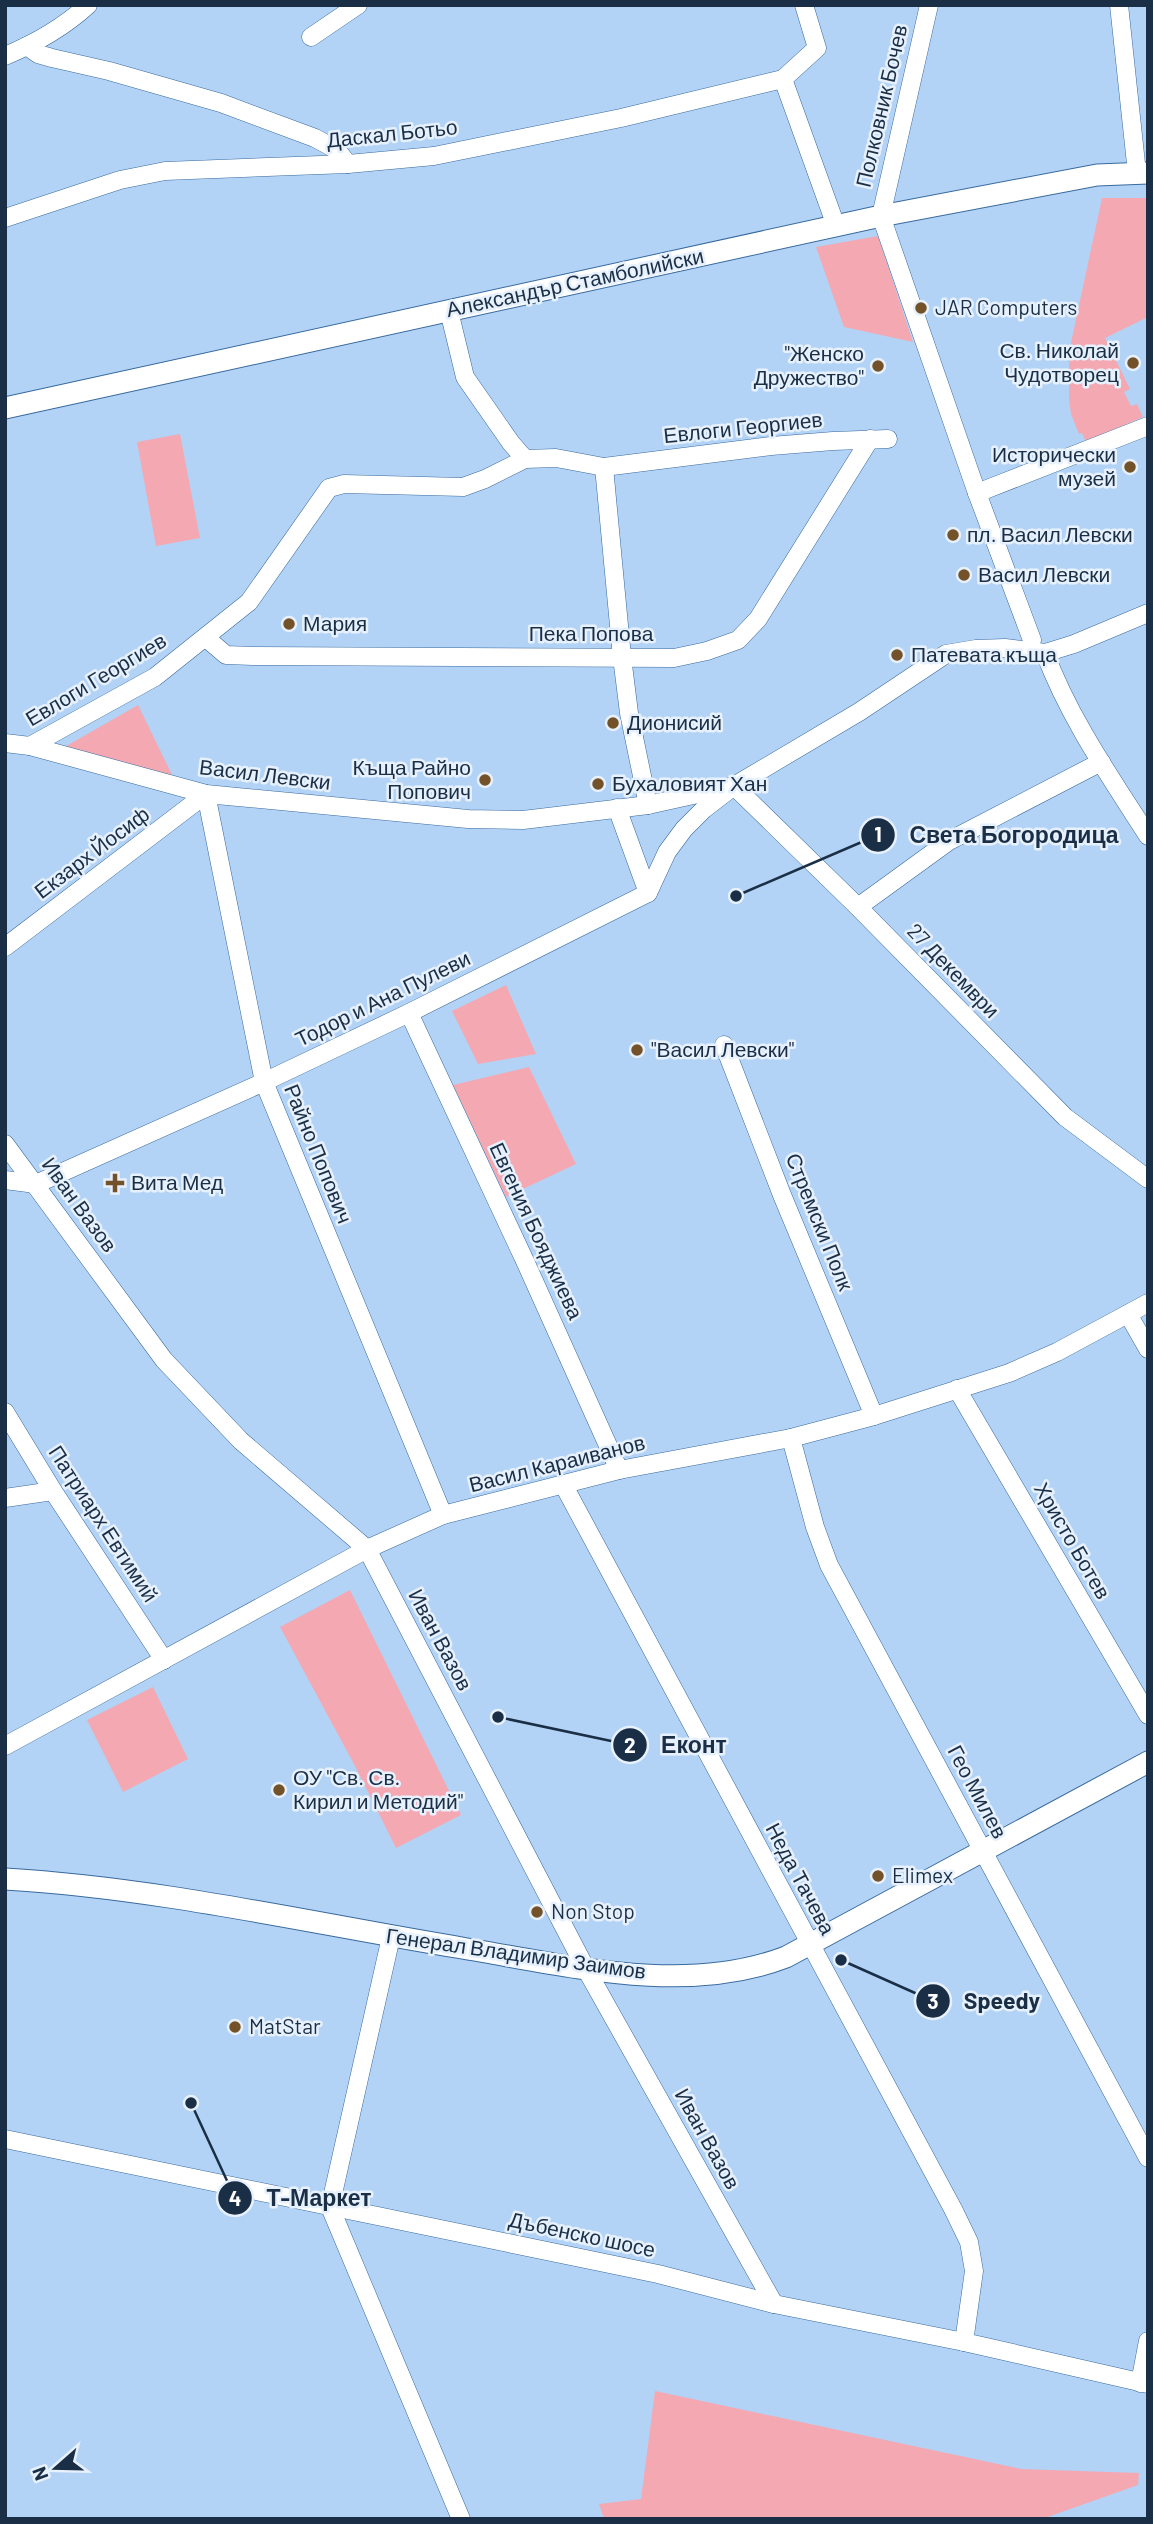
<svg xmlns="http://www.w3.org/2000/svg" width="1153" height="2524" viewBox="0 0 1153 2524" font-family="Barlow,sans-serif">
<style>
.green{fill:#f4a8b2}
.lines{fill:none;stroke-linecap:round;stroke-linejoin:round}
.minor-casing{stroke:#386a9e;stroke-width:19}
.tertiary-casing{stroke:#386a9e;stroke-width:23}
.minor{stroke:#fff;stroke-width:18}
.tertiary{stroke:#fff;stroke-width:21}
.poi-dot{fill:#735229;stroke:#e7f1fd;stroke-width:2.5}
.labels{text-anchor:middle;stroke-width:5;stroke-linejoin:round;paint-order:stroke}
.street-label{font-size:21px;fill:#1a2f46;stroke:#e7f1fd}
.poi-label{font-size:21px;fill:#1a2f46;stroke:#e7f1fd;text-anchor:start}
.leader{fill:none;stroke:#1a2f46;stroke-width:2.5}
.callout-dot{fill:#1a2f46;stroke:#e7f1fd;stroke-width:2.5}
.mark-label{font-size:21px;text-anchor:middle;font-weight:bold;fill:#fff}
.callout-label{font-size:23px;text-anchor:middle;font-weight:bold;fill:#1a2f46;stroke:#e7f1fd;stroke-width:5;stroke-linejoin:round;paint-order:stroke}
</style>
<rect width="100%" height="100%" fill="#b3d3f6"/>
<g class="green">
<polygon points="1102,198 1148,198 1148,317 1105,338 1130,389 1124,392 1131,406 1137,404 1143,417 1086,442 1082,433 1079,434 1071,414 1069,399 1069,352"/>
<polygon points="878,236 913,342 844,327 816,247"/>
<polygon points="180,434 200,538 156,546 137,442"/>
<polygon points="138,705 178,787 54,753"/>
<polygon points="506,985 536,1054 478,1064 452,1011"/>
<polygon points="529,1067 576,1164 506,1197 453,1085"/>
<polygon points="350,1590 461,1815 396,1848 355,1766 280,1627"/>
<polygon points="153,1687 188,1759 123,1792 87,1720"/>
<polygon points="655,2391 1021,2469 1139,2473 1138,2485 1042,2519 604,2519 599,2504 641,2499"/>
</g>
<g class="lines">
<g class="minor-casing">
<g id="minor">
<polyline points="804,5 817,48 783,79 836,226"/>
<polyline points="929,5 881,216 977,493 1032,640"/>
<polyline points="1119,5 1137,173"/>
<polyline points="311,37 358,5"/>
<polyline points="27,46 38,54 52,58 109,71 221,103 315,138 337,150 348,164"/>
<path d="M5,56C36,43 63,28 88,5"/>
<polyline points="5,218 120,180 165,171 348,164 434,156 621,118 783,79"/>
<polyline points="449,311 465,377 511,443 525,459"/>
<polyline points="604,467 622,657 629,713 648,805"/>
<polyline points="977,493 1148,426"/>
<polyline points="206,638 226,655 253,656 674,658 707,651 738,640 758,619 870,439"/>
<path d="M1045,653C1069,718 1111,778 1148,836"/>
<polyline points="5,743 30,746 206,794 468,819 523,820 648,805 734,786 859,712 946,654 976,649 1005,648 1045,653 1074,644 1148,613"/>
<polyline points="30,746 155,677 249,602 329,488 344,484 463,487 485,479 525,459 556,458 604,467 771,446 833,441 888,439"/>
<polyline points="617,808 648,893"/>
<polyline points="858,907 949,841 1101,762"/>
<polyline points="5,947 206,794 264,1082 443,1515"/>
<polyline points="409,1013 525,1261 619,1470"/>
<polyline points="724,1045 782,1195 874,1416"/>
<polyline points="5,1144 164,1360 241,1441 367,1549 586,1969 774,2304"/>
<polyline points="5,1180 36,1184 264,1082 409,1013 648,893 667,852 684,829 704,809 734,786 858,907 1065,1117 1148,1179"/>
<polyline points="1128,1314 1148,1349"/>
<polyline points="957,1389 1148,1715"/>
<polyline points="5,1412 53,1491 164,1660"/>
<polyline points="791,1438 815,1527 829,1565 1148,2158"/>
<polyline points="563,1484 953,2209 969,2242 974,2271 964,2342"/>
<polyline points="5,1498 53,1491"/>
<polyline points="5,1746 367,1549 443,1515 619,1470 791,1438 874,1416 1009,1373 1057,1352 1148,1303"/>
<polyline points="391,1937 330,2207 461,2519"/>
<polyline points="5,2139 658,2274 774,2304 964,2342 1148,2384"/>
<polyline points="1140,2383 1148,2341"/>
</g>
</g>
<g class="tertiary-casing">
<g id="tertiary">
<polyline points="5,408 881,216 1097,175 1148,173"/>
<path d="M5,1879C159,1888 310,1923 462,1948C566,1965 684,1996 786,1957L1148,1762"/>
</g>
</g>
<use href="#minor" class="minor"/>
<use href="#tertiary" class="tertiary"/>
</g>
<g class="poi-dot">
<circle cx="921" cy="308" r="7"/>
<circle cx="1133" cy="363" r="7"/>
<circle cx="878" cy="366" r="7"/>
<circle cx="1130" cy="467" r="7"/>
<circle cx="953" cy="535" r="7"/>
<circle cx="964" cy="575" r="7"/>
<circle cx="289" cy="624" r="7"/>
<circle cx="897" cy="655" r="7"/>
<circle cx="613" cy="723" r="7"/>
<circle cx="485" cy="780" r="7"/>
<circle cx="598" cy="784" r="7"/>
<circle cx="637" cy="1050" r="7"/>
<path d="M111.5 1172.5h7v7h7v7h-7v7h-7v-7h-7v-7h7z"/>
<circle cx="279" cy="1790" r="7"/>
<circle cx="878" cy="1876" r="7"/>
<circle cx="537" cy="1912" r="7"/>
<circle cx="235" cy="2027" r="7"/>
</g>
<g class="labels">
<g class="street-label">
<text transform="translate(882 106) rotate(-77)" y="7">Полковник Бочев</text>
<text transform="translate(392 134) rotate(-6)" y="7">Даскал Ботьо</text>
<text transform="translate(575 283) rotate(-12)" y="7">Александър Стамболийски</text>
<text transform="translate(743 428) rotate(-6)" y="7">Евлоги Георгиев</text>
<text x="591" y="641">Пека Попова</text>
<text transform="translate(96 680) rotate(-31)" y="7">Евлоги Георгиев</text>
<text transform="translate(265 775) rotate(7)" y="7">Васил Левски</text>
<text transform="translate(92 853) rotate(-37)" y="7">Екзарх Йосиф</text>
<text transform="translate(953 971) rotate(46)" y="7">27 Декември</text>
<text transform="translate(383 999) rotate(-26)" y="7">Тодор и Ана Пулеви</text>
<text transform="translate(318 1154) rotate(68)" y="7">Райно Попович</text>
<text transform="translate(79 1205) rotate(54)" y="7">Иван Вазов</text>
<text transform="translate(819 1222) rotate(68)" y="7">Стремски Полк</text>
<text transform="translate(536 1231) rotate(65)" y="7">Евгения Бояджиева</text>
<text transform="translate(557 1464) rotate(-14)" y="7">Васил Караиванов</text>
<text transform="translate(103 1524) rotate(57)" y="7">Патриарх Евтимий</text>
<text transform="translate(1072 1541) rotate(60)" y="7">Христо Ботев</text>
<text transform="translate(440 1640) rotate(62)" y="7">Иван Вазов</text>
<text transform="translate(977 1792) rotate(62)" y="7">Гео Милев</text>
<text transform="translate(800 1879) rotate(62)" y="7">Неда Тачева</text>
<text transform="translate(516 1954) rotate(8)" y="7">Генерал Владимир Заимов</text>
<text transform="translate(707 2139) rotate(61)" y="7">Иван Вазов</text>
<text transform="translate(582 2235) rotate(12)" y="7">Дъбенско шосе</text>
</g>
<g class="poi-label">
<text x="935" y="315">JAR Computers</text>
<text x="1119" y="358" text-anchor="end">Св. Николай<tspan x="1119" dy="24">Чудотворец</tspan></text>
<text x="864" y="361" text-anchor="end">"Женско<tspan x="864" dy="24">Дружество"</tspan></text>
<text x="1116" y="462" text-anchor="end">Исторически<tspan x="1116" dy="24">музей</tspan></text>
<text x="967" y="542">пл. Васил Левски</text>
<text x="978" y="582">Васил Левски</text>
<text x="303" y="631">Мария</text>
<text x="911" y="662">Патевата къща</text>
<text x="627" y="730">Дионисий</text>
<text x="471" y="775" text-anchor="end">Къща Райно<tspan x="471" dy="24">Попович</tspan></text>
<text x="612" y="791">Бухаловият Хан</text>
<text x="651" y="1057">"Васил Левски"</text>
<text x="131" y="1190">Вита Мед</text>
<text x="293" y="1785">ОУ "Св. Св.<tspan x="293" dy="24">Кирил и Методий"</tspan></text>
<text x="892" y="1883">Elimex</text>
<text x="551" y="1919">Non Stop</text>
<text x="249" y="2034">MatStar</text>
</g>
</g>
<path class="leader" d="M736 896L878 835M498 1717L630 1745M841 1960L933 2001M191 2103L235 2198"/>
<g class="callout-dot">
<circle cx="736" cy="896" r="7"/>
<circle cx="498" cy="1717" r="7"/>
<circle cx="841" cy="1960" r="7"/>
<circle cx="191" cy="2103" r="7"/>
<circle cx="878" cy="835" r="18"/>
<circle cx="630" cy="1745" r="18"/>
<circle cx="933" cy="2001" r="18"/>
<circle cx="235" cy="2198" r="18"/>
</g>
<g class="mark-label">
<text x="878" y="842">1</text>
<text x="630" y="1753">2</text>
<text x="933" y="2009">3</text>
<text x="235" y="2206">4</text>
</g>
<g class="callout-label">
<text x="1014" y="843">Света Богородица</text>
<text x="694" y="1753">Еконт</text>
<text x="1002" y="2009">Speedy</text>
<text x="319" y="2206">Т-Маркет</text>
</g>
<rect width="1153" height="2524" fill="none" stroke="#1a2f46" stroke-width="14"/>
<g transform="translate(56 2468) rotate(250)" stroke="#e7f1fd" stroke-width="5" paint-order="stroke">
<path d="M0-5L12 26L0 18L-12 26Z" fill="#1a2f46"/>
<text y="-10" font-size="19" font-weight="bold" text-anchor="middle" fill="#1a2f46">N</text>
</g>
</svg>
